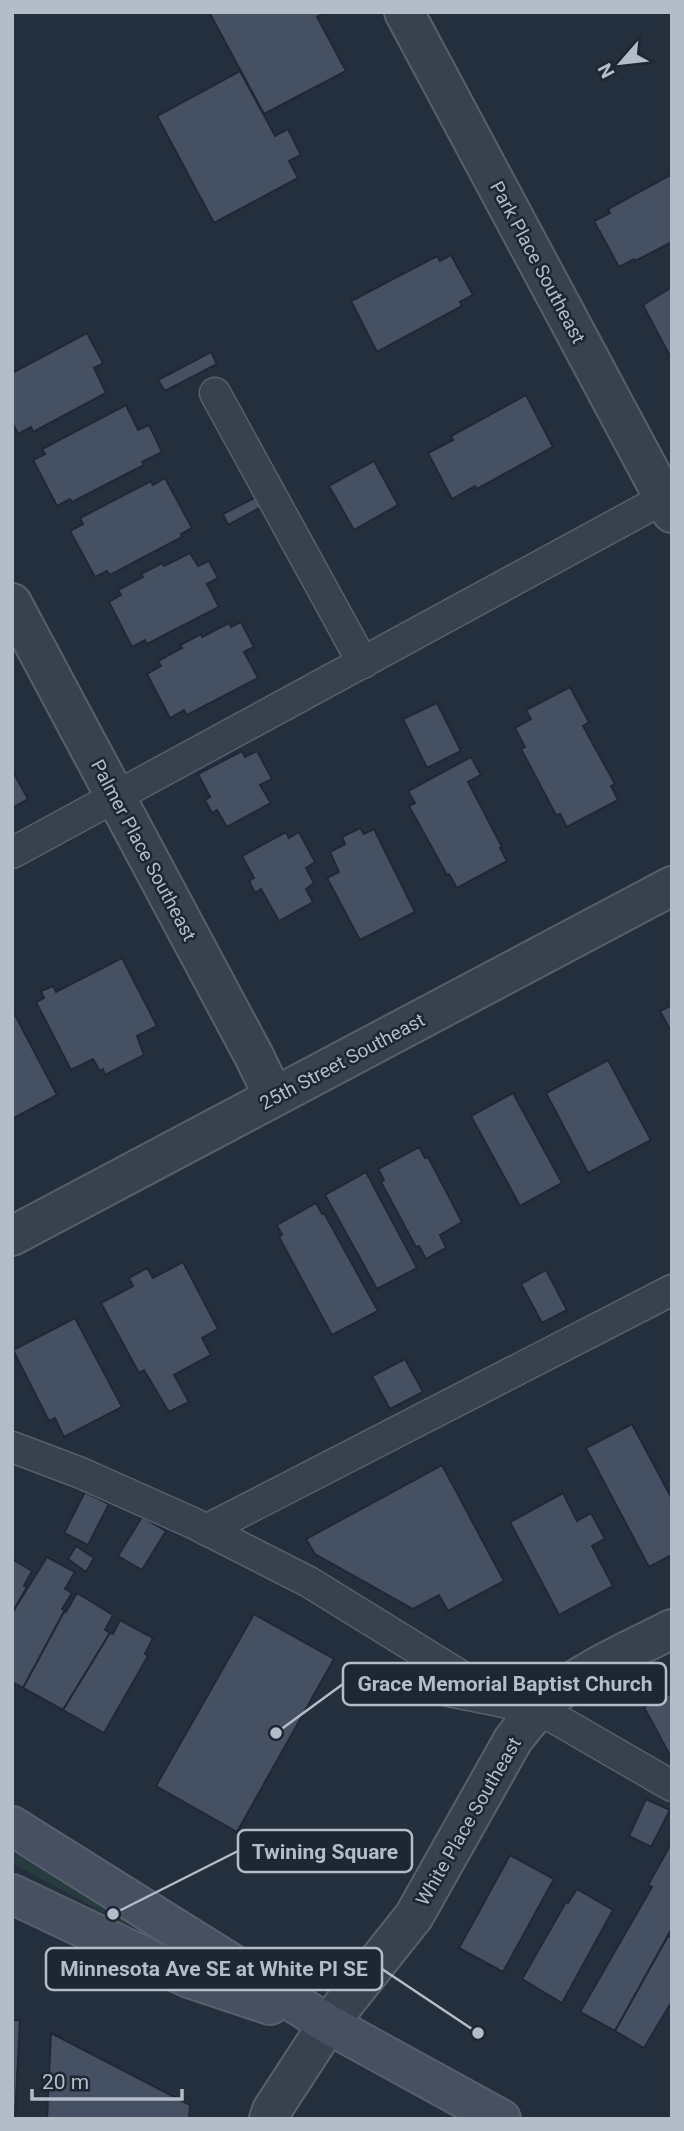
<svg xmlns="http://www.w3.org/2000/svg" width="684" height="2131" viewBox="0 0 684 2131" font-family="Roboto,sans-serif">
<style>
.green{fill:#263c3f}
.building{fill:#455162;stroke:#1f2835;stroke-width:2}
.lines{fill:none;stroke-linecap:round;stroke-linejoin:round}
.service-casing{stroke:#565f6c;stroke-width:33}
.minor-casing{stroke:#565f6c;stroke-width:42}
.tertiary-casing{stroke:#565f6c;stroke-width:42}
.secondary-casing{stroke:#565f6c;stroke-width:42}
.service{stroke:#38414e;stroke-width:30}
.minor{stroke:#38414e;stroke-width:38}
.tertiary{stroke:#38414e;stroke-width:38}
.secondary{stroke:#465061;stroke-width:38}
.labels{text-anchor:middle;stroke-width:5;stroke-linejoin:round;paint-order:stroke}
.street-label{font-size:19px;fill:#b4bcc9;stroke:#1d2633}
.leader{fill:none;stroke:#b4bcc9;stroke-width:2.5}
.callout-dot{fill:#b4bcc9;stroke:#1d2633;stroke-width:2.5}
.callout{fill:#1d2633;stroke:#b4bcc9;stroke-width:2.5}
.callout-label{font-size:21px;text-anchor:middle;font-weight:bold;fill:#b4bcc9}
</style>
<rect width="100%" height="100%" fill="#242f3e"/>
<polygon class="green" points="12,1852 211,1965 209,1971 12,1863"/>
<g class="building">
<polygon points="209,12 326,12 317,17 346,71 264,114"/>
<polygon points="240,71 275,136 288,129 301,155 289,161 298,178 214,223 157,116"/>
<polygon points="672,174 672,242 635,261 634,259 619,267 594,221 610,213 608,209"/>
<polygon points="451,255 473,295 460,302 462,306 377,352 351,301 437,256 440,261"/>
<polygon points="672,287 672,360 643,305"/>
<polygon points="87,333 103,363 94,368 106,393 33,432 31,427 18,434 12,422 12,373"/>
<polygon points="211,352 217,364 165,391 158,380"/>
<polygon points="526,395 553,447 477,489 475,486 452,499 428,453 453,440 451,436"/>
<polygon points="126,405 138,430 149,425 162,452 142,462 144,465 72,502 70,499 57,506 33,460 45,454 42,449"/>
<polygon points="374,461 398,505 354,530 329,486"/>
<polygon points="165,478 192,528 181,534 182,537 110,575 107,571 95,577 70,531 83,524 80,518 151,481 153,485"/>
<polygon points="262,494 267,504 228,525 223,514"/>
<polygon points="190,553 198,566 209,561 218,578 207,584 219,607 147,644 145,640 132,647 109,602 121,595 118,590 143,577 141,574 162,563 164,566"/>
<polygon points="241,622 254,647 244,652 258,678 187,715 184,710 170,718 147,674 161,666 158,661 182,648 180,645 201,634 202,637 229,623 231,627"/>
<polygon points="570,687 589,722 583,726 615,784 611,786 618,800 567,827 560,814 556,815 521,749 525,747 515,728 531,719 526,710"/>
<polygon points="437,703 461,751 427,768 403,719"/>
<polygon points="242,751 245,757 257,751 272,779 260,785 271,803 227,827 217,810 212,813 205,800 210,797 198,774"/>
<polygon points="471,757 481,775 468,782 502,847 500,848 507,861 457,888 449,874 447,875 409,806 415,803 408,791"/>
<polygon points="12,770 28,799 12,808"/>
<polygon points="360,828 364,834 374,829 415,912 360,940 327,878 339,872 330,852 345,844 342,837"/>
<polygon points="286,832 289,838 299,832 315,862 306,868 314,883 306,889 313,902 279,921 261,889 255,893 249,881 254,878 242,856"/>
<polygon points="122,958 157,1026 137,1036 144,1055 105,1075 103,1069 100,1071 93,1059 71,1070 36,1002 44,998 41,991 53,986 56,992"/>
<polygon points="672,1005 672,1033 660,1011"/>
<polygon points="15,1015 57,1095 12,1119 12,1016"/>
<polygon points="608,1060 651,1140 588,1173 546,1093"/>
<polygon points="513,1093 562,1183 520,1206 471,1116"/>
<polygon points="419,1147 425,1158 428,1157 462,1222 440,1235 446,1248 426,1259 419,1246 416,1247 381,1182 384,1180 378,1169"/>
<polygon points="366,1172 417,1268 377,1289 325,1195"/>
<polygon points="316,1203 322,1214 324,1213 378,1311 332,1335 279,1237 282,1235 277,1225"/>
<polygon points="183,1262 218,1329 202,1338 211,1355 174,1375 189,1402 169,1412 144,1370 139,1373 101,1303 133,1286 129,1278 147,1268 153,1278"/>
<polygon points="546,1270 567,1310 542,1323 521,1284"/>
<polygon points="75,1318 122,1407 64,1437 55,1418 49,1421 13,1350"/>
<polygon points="405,1359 423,1392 390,1409 372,1376"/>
<polygon points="632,1424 672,1499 672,1555 649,1567 586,1448"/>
<polygon points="442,1465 504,1581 448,1611 439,1595 413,1609 315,1554 306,1539"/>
<polygon points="85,1492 109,1504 88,1545 64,1533"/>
<polygon points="563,1493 577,1521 591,1513 605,1539 592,1546 613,1586 559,1615 510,1522"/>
<polygon points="142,1517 166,1531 142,1570 118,1556"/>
<polygon points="76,1546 94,1558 86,1572 68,1559"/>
<polygon points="47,1557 75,1572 65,1589 72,1593 62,1609 65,1610 23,1688 12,1682 12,1613"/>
<polygon points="12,1559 32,1571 24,1586 27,1587 12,1613"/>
<polygon points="77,1593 113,1615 105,1630 110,1633 63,1710 23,1688 65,1610 66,1612"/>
<polygon points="254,1614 334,1659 237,1832 156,1786"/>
<polygon points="120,1620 153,1638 145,1654 148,1656 104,1733 63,1710 110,1633 113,1634"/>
<polygon points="672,1693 672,1759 644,1707"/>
<polygon points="646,1799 670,1810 651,1847 629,1836"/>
<polygon points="672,1842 672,1928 615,2031 580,2012 652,1887 648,1885"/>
<polygon points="510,1855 554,1879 503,1972 459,1948"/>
<polygon points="577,1889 613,1910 562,2003 522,1979 566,1902 568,1903"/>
<polygon points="668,1936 672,1938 672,2001 644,2048 615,2031"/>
<polygon points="12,2020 20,2020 15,2119 12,2119"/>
<polygon points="51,2033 190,2105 189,2119 47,2119"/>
</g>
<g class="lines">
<g class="service-casing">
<g id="service">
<polyline points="215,393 363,663"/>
<polyline points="12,853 672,494"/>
<polyline points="12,1447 81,1473 193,1523 309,1582 503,1702"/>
<polyline points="206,1530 672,1290"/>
<polyline points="419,1685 539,1709 672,1786"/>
</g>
</g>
<g class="minor-casing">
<g id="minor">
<polyline points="404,12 672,513"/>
<polyline points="12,603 254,1056 274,1097"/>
<path d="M269,2119L272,2110L328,2024L414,1916L513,1740C525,1724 538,1708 553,1696C584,1670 635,1648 672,1629"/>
</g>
</g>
<g class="tertiary-casing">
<polyline id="tertiary" points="12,1236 672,886"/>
</g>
<g class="secondary-casing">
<g id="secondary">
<polyline points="12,1826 328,2024 501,2119"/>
<polyline points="12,1894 189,1978 270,2005"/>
</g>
</g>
<use href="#service" class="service"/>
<use href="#minor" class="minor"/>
<use href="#tertiary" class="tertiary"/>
<use href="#secondary" class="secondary"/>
</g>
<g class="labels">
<g class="street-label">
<text transform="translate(538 262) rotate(62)" y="7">Park Place Southeast</text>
<text transform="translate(144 850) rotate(62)" y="7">Palmer Place Southeast</text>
<text transform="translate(342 1061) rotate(-28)" y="7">25th Street Southeast</text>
<text transform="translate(468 1821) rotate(-60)" y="7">White Place Southeast</text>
</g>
</g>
<path class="leader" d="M276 1733L343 1684M113 1914L238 1851M478 2033L382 1969"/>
<g class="callout-dot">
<circle cx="276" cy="1733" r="7"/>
<circle cx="113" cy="1914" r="7"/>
<circle cx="478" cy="2033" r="7"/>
</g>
<g class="callout">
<rect x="343" y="1663" width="323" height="42" rx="7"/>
<rect x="238" y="1830" width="174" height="42" rx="7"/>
<rect x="46" y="1948" width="336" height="42" rx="7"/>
</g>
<g class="callout-label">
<text x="505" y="1691">Grace Memorial Baptist Church</text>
<text x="325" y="1859">Twining Square</text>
<text x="214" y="1976">Minnesota Ave SE at White Pl SE</text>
</g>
<rect width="684" height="2131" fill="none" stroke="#b4bcc9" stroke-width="28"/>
<g transform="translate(621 63) rotate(242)" stroke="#1d2633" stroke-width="5" paint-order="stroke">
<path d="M0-5L12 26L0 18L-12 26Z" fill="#b4bcc9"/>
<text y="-10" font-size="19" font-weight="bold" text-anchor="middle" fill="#b4bcc9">N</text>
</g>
<path d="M32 2089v10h150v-10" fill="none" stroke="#b4bcc9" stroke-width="3.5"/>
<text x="42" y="2089" font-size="21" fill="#b4bcc9" stroke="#1d2633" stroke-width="5" paint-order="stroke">20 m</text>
</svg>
